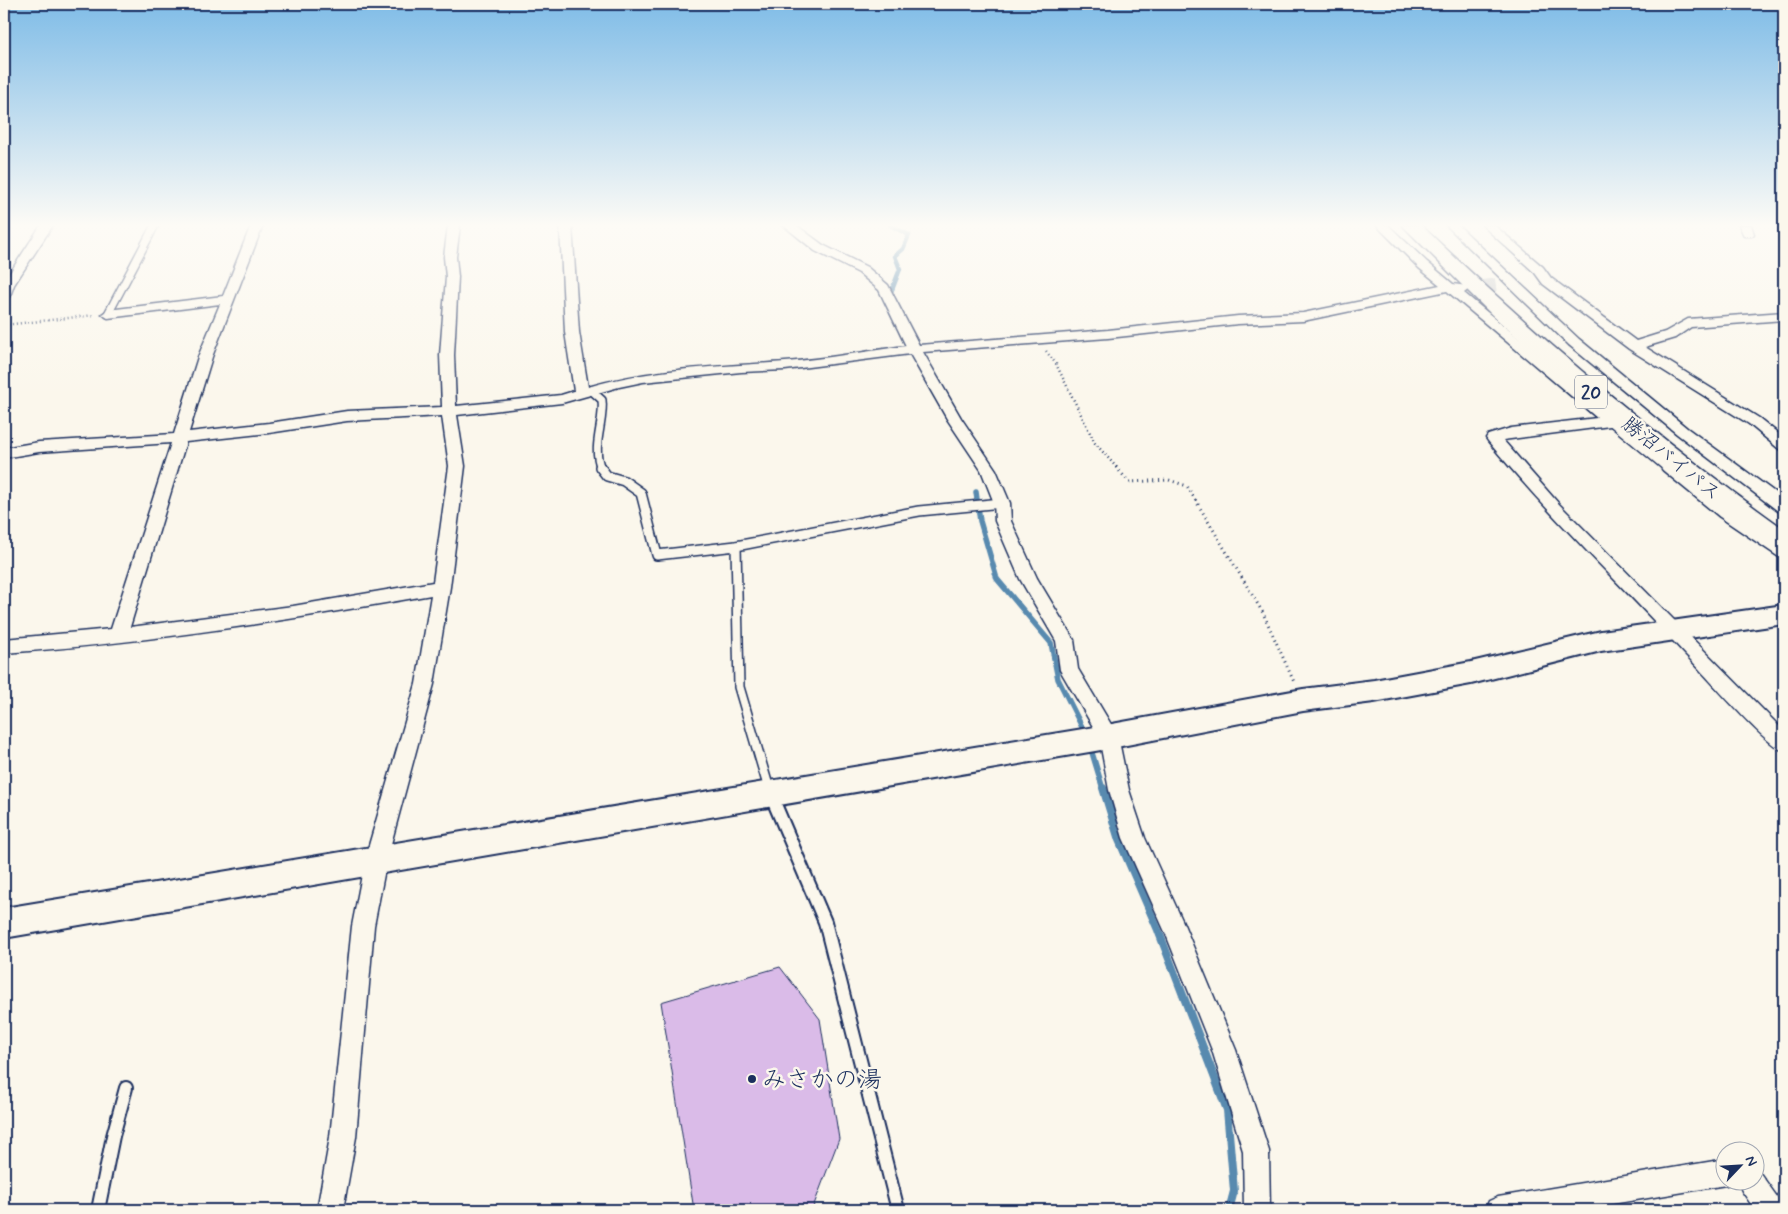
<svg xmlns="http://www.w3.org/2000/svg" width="1788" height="1214" viewBox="0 0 1788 1214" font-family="Mynerve,'Klee One',sans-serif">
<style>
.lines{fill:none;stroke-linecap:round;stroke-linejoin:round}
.stream-far2{stroke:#598aaf;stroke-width:4.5}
.stream-far1{stroke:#598aaf;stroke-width:5.5}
.stream{stroke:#598aaf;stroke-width:8}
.building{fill:#dabbe8;stroke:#1b2f5e}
.street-tunnel{stroke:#cecfd0;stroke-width:13;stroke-dasharray:13 7;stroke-linecap:butt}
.lane-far2-casing{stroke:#1b2f5e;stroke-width:10}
.lane-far1-casing{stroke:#1b2f5e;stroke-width:12}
.lane-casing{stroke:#1b2f5e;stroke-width:16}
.street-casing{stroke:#1b2f5e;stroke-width:3}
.secondary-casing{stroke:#1b2f5e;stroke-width:4}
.highway-casing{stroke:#1b2f5e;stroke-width:3}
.path-far1{stroke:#1b2f5e;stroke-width:2.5;stroke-dasharray:1 3;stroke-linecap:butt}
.path{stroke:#1b2f5e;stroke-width:3;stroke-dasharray:1 4;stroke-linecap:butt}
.lane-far2{stroke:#fbf7ec;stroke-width:7}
.lane-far1{stroke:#fbf7ec;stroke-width:9}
.lane{stroke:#fbf7ec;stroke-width:12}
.street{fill:#fbf7ec;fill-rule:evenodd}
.secondary{fill:#fbf7ec;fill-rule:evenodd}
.highway{fill:#fbf7ec;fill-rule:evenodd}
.poi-dot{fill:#1b2f5e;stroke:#fbf7ec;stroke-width:2}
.labels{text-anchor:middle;stroke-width:5;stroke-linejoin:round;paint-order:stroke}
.shield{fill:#fbf7ec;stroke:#5e6b89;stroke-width:1}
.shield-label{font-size:19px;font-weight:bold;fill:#1b2f5e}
.street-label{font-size:20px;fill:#1b2f5e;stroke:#fbf7ec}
.near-poi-label{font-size:24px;fill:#1b2f5e;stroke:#fbf7ec;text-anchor:start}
</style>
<rect width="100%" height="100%" fill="#fbf7ec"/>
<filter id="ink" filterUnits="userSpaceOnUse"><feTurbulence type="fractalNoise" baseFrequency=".02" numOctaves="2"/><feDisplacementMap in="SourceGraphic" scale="10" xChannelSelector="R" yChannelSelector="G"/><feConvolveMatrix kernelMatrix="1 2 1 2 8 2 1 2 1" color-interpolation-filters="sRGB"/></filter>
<g filter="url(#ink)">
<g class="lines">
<polyline class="stream-far2" points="890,225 909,235 903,249 895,256 900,269 890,295 891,298"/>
<g class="stream-far1">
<polyline points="976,492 980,521 997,579 1051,643 1058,679 1086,735"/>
<polyline points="1090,746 1103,789"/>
</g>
<polyline class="stream" points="1103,788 1119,840 1158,930 1227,1110 1234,1191 1229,1210"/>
</g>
<polygon class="building" points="780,967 820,1019 839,1139 812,1210 694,1210 661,1002"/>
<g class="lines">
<polyline class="street-tunnel" points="1463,289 1502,284"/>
<g class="lane-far2-casing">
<g id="lane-far2">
<polyline points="108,314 155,225"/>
<path d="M592,391L602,400C605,421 591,447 601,468"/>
<polyline points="1610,421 1667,468"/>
</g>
</g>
<g class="lane-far1-casing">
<g id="lane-far1">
<polyline points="600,467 607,476 624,481 641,493 657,555 736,546 919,511 1002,503"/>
<polyline points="1666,467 1722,513 1784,555"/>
<polyline points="736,546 739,687 769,789"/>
</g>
</g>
<g class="lane-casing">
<g id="lane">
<polyline points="768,788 825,922 898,1210"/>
<polyline points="98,1210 113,1136 126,1088"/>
</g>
</g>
<g class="street-casing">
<g id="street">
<polygon points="41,225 53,225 14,285 10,296 4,300 4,282"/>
<path d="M251,225H263L212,357L189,432L269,423L347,411L442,407L440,355L446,277L444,257L448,225H460L456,257L458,277L454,355L456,406L561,395L574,391L565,332L560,225H572L579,332L588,387C652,368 718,367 785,362C825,359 866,351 906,346L879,290L859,273L815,251L783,225H796L823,245L867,267L888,285L919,345L1108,330L1238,316L1303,313L1440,285L1419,268L1376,225H1388L1427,262L1453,284L1467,286L1469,289L1464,293L1615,418L1617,421L1615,424L1610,426L1503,440L1559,504L1784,731V751C1765,745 1705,674 1687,656C1621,584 1550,517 1488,441L1486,438L1488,435L1511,428L1597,418L1447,291L1303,321L1238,324L1108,338L923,352L961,418L996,470L1010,503L1011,521L1037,578L1074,640L1078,669L1118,736L1129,790L1145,838L1183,922L1236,1050L1269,1151L1270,1210H1244L1243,1151L1212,1050L1165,932L1123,838L1109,790L1099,737L1060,670L1056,641L1020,579L995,521L994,503L981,470L947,419L910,354L785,370L741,372L643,382L619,387L562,403L457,415L465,466L450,587L434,684L387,859L374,926L356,1137L343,1210H317L330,1137L352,926L365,859L416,684L431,595C290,620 147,643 4,653V639L111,629L171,443L39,452L4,458V448L39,442L174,434L198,357L220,304L108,318L102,314L108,310L223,296ZM442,416L449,466L433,582L293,606L130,627L186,442L269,433L347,421Z"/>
<polygon points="1446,225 1458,225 1579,339 1687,428 1784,499 1784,512 1778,511 1677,434 1569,345"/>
<polygon points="1482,225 1494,225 1543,267 1551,278 1636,341 1665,332 1688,319 1784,312 1784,320 1691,327 1675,338 1645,347 1759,418 1784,438 1784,451 1779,449 1749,424 1629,349 1543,284 1535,273"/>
<polygon points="1739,225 1751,225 1754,234 1752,236 1744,236"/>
<polygon points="1726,1159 1726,1182 1735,1182 1726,1185 1576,1210 1485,1210 1489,1201 1498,1197"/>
<polygon points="1756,1171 1760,1173 1780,1201 1784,1210 1755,1210 1742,1191 1738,1182 1756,1182"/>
</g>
</g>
<g class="secondary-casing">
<polygon id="secondary" points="1784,605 1784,624 1601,651 1471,684 1374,702 1303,711 1101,750 4,938 4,908 1101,726 1303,689 1374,680 1471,662 1601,631"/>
</g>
<g class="highway-casing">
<path id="highway" d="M1402,225H1421C1535,335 1655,437 1784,529V551L1775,549L1677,475L1583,397L1492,315Z"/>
</g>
<g class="path-far1">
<polyline points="4,325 95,315"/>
<polyline points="1046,351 1056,364 1095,443 1117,468"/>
</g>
<polyline class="path" points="1116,467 1129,482 1169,480 1187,486 1263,613 1294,682"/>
<use href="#lane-far2" class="lane-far2"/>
<use href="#lane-far1" class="lane-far1"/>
<use href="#lane" class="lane"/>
<use href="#street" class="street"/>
<use href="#secondary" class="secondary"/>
<use href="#highway" class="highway"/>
</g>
</g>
<linearGradient id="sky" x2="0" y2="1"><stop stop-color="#7fbce7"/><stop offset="0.57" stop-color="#fdfbf6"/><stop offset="1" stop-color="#fdfbf6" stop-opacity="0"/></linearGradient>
<rect width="1788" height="395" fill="url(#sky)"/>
<circle class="poi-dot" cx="752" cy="1079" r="5"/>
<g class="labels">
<rect class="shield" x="1575" y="375.5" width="32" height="33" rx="4"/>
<g class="shield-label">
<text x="1591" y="399">20</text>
</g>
<g class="street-label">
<text transform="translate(1672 458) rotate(39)" y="7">勝沼バイパス</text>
</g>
<g class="near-poi-label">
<text x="762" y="1087">みさかの湯</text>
</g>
</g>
<rect width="1788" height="1214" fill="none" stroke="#fbf7ec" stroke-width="20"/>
<rect x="10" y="10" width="1768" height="1194" fill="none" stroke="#1b2f5e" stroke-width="2" filter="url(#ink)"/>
<g transform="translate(1740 1166) rotate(65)"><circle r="24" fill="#fbf7ec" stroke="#a1a7b3"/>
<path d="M0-4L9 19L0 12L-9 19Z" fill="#1b2f5e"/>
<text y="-8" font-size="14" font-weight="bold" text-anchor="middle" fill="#1b2f5e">N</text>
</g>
</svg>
